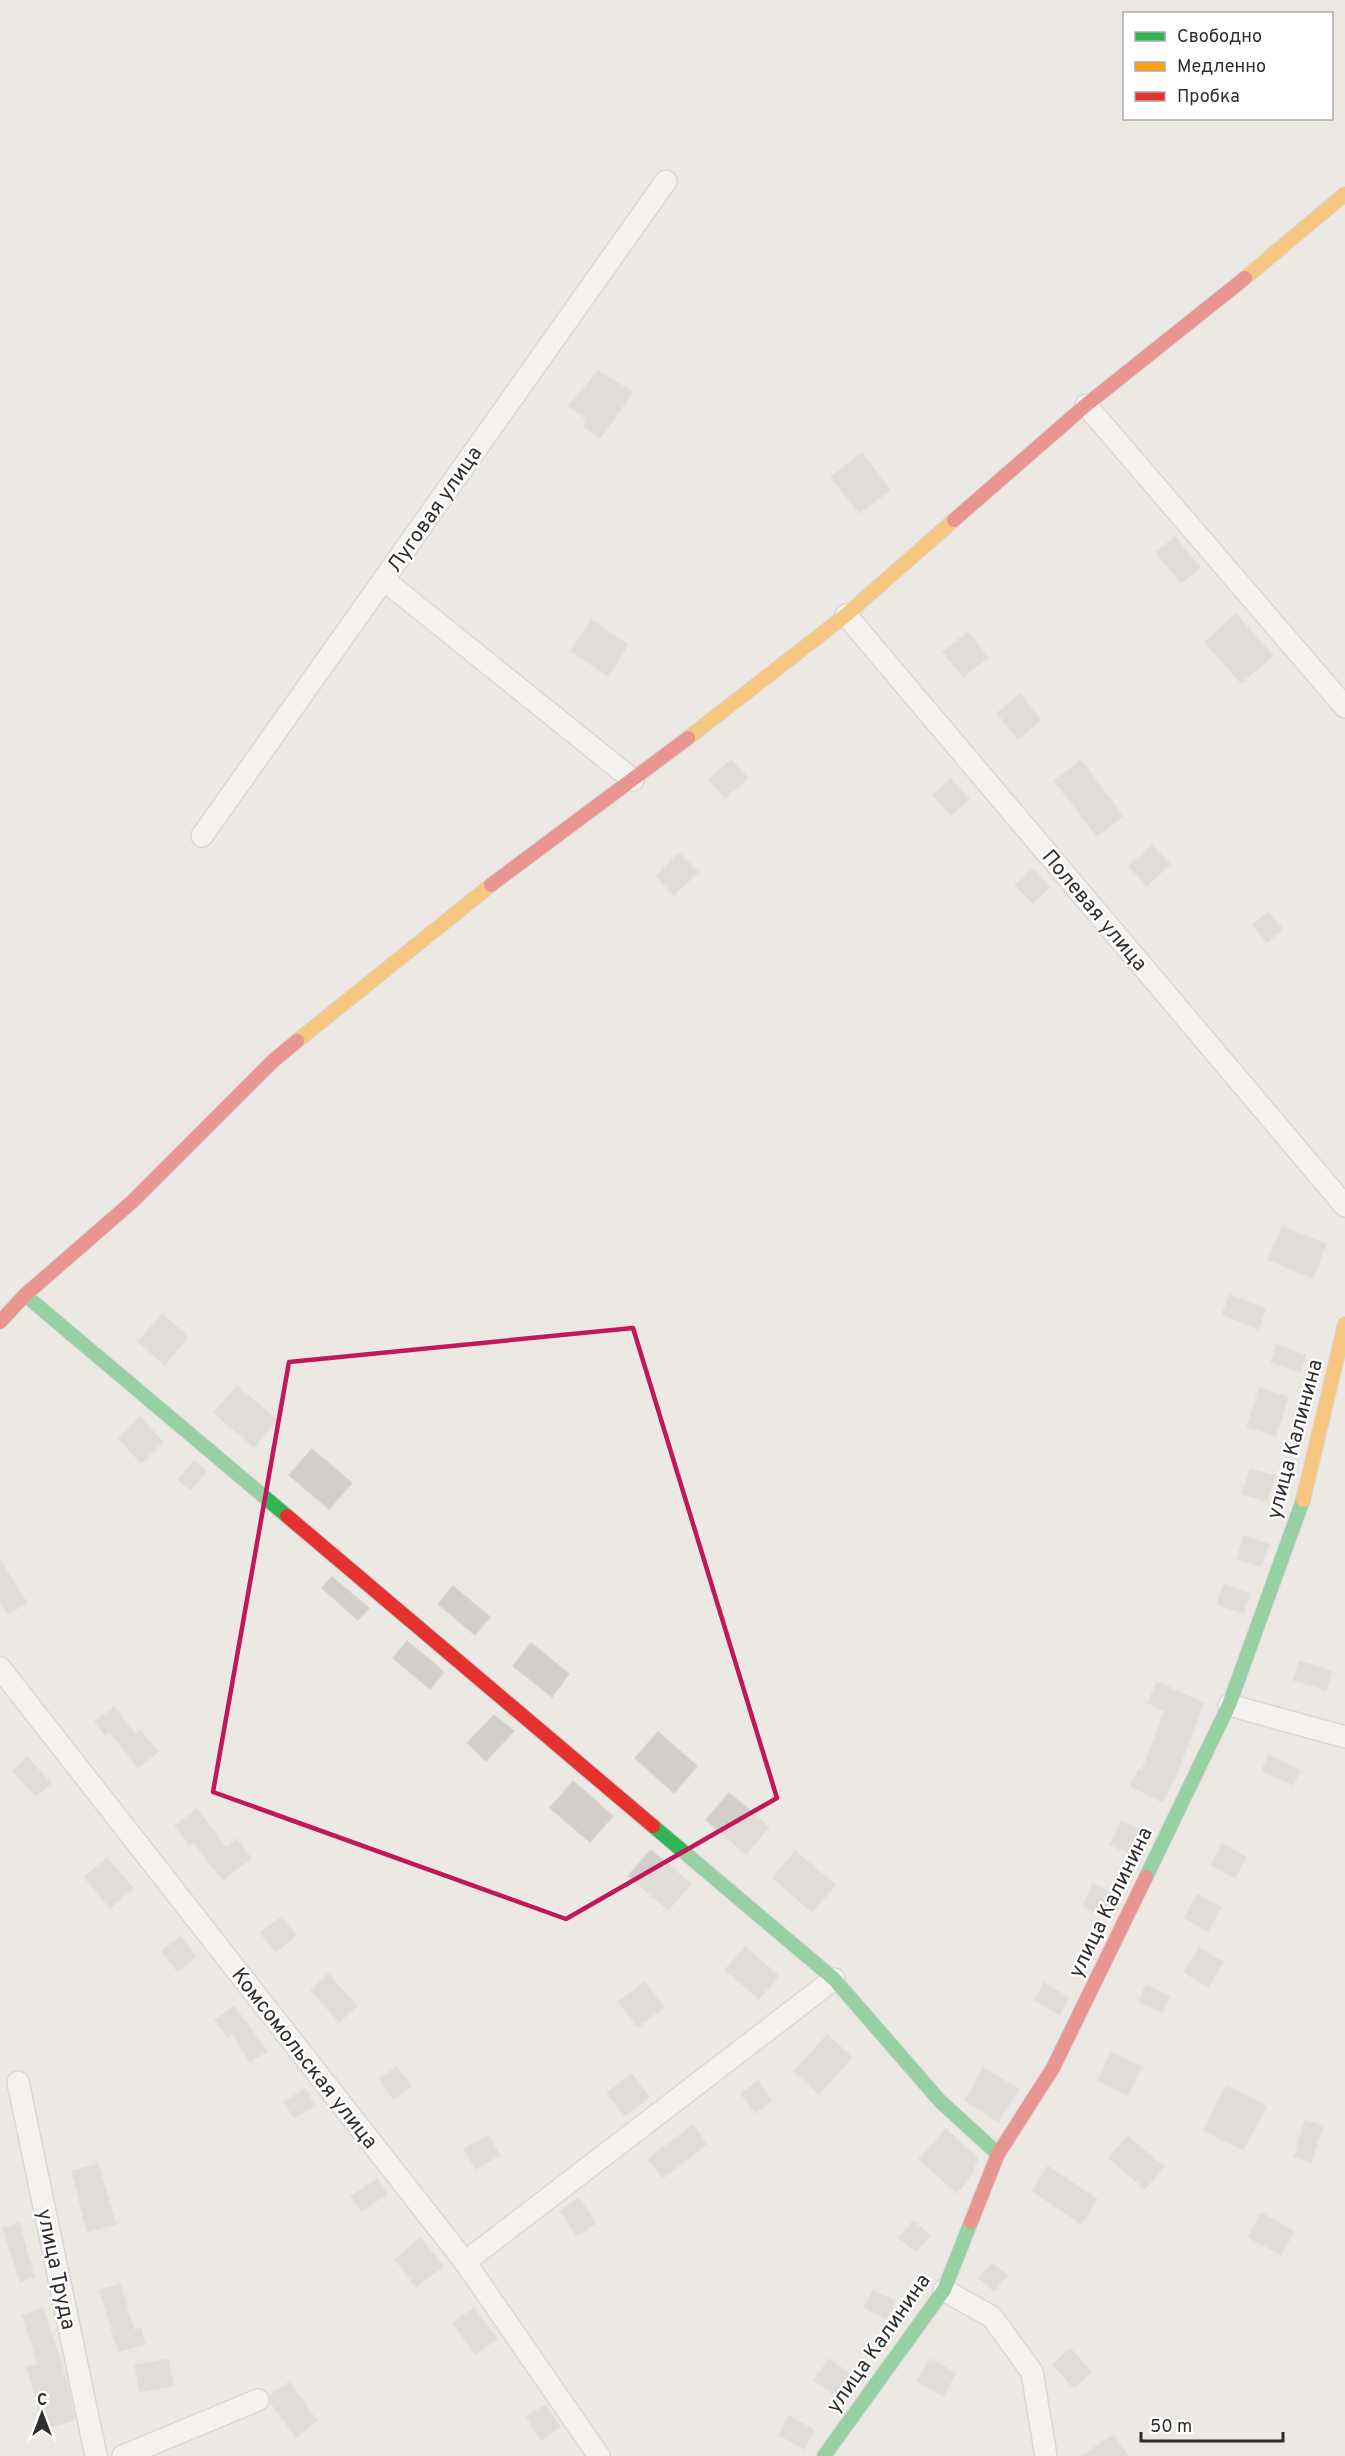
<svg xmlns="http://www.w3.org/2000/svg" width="1345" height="2456" viewBox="0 0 1345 2456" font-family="Overpass,sans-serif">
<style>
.building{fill:#d1cecb;stroke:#d7d4d0;stroke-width:1.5}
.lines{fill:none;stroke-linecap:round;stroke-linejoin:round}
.street-casing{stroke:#c5c4c5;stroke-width:24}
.fast-casing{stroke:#c5c4c5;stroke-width:16}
.slow-casing{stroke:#c5c4c5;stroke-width:16}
.jam-casing{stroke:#c5c4c5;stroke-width:16}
.street{stroke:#fcfcfb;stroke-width:21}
.fast{stroke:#30b455;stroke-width:14}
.slow{stroke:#ff9f0a;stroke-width:14}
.jam{stroke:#e5322d;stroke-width:14}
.marked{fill:none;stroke:#c2185b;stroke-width:4.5;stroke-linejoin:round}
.labels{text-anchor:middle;stroke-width:4.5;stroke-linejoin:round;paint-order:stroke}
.street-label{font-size:21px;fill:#2e2e2e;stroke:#fff}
</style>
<rect width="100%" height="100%" fill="#ece8e4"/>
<g class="building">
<polygon points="598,371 633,392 600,438 584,427 586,419 569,406"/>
<polygon points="862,453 890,490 859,513 831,477"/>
<polygon points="1175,537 1200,568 1181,583 1156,552"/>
<polygon points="1236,614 1273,656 1241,683 1205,642"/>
<polygon points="591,620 628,645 608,676 571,651"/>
<polygon points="968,632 988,657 963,677 943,652"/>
<polygon points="1020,694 1041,720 1018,739 997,713"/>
<polygon points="731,760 748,778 725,798 709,779"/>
<polygon points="1081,760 1123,816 1097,836 1054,781"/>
<polygon points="951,779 969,799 951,815 933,795"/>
<polygon points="1152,845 1170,864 1147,886 1129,866"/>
<polygon points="679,853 698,872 674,895 656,876"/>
<polygon points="1033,869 1050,887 1033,903 1015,885"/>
<polygon points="1268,912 1283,929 1267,942 1253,925"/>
<polygon points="1282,1227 1326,1244 1313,1278 1268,1260"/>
<polygon points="1230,1295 1266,1309 1258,1329 1222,1314"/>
<polygon points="162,1314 188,1336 165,1365 138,1342"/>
<polygon points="1277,1345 1306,1355 1300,1372 1271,1362"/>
<polygon points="237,1386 277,1420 254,1447 214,1413"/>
<polygon points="1259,1388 1288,1397 1276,1436 1247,1427"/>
<polygon points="140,1417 163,1442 141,1463 118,1438"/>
<polygon points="312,1449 352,1483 329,1509 289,1475"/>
<polygon points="194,1460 206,1471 191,1490 178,1480"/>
<polygon points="1250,1469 1275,1476 1267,1501 1242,1494"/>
<polygon points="1244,1536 1269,1544 1261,1566 1237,1559"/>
<polygon points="0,1560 27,1603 7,1614 0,1602"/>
<polygon points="332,1577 369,1608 358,1620 322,1588"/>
<polygon points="1224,1584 1250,1594 1243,1613 1217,1604"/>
<polygon points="453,1586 490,1617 475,1635 438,1604"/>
<polygon points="407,1641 444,1672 430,1689 393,1658"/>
<polygon points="531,1643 569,1674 552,1697 513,1666"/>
<polygon points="1299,1661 1332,1671 1326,1690 1293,1680"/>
<polygon points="1157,1682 1204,1703 1178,1770 1162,1802 1130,1786 1139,1769 1142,1771 1165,1711 1148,1703"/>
<polygon points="114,1707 135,1734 140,1730 158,1752 138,1768 110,1732 105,1735 95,1722"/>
<polygon points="494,1715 514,1731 486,1761 467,1743"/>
<polygon points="658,1732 697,1766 674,1793 635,1758"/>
<polygon points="1269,1755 1300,1770 1293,1785 1262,1770"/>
<polygon points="27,1757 51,1783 36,1796 13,1771"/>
<polygon points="573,1781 613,1816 590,1842 550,1808"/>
<polygon points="729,1793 769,1827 746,1854 706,1820"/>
<polygon points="197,1809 226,1848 237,1839 251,1858 223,1880 193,1842 189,1845 175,1826"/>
<polygon points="1121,1821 1148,1832 1137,1856 1110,1845"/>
<polygon points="1222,1844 1246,1857 1235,1878 1211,1865"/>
<polygon points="651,1850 691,1884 668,1910 628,1876"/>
<polygon points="795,1851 835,1885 812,1912 773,1878"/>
<polygon points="107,1858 133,1888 110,1908 84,1877"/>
<polygon points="1093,1884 1114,1894 1104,1916 1083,1906"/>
<polygon points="1197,1894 1221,1907 1208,1931 1184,1918"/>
<polygon points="281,1917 296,1935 276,1952 260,1933"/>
<polygon points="181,1937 196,1957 177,1971 162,1951"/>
<polygon points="745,1947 779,1976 759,1999 725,1970"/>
<polygon points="1199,1948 1223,1962 1208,1987 1184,1972"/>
<polygon points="328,1974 357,2006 339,2022 311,1990"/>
<polygon points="645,1982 664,2007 638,2027 618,2002"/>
<polygon points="1044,1983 1068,1997 1060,2015 1035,2000"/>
<polygon points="1146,1985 1170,1996 1162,2013 1139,2002"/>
<polygon points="234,2006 267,2051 250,2062 232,2033 227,2037 215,2020"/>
<polygon points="827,2035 852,2057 819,2094 794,2071"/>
<polygon points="1111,2052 1141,2066 1128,2095 1098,2081"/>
<polygon points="397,2067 411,2086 393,2099 380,2079"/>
<polygon points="983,2068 1019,2089 998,2122 965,2100"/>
<polygon points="632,2074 649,2097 624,2116 607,2093"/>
<polygon points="758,2081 772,2101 755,2113 741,2094"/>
<polygon points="1226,2086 1266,2106 1243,2150 1204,2131"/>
<polygon points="305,2089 315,2105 294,2118 284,2102"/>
<polygon points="1305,2120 1323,2126 1311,2162 1294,2157"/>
<polygon points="693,2125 707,2144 663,2178 648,2159"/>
<polygon points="946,2129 978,2159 969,2179 957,2193 919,2159"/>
<polygon points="488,2135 500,2155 476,2169 464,2149"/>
<polygon points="1128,2136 1164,2167 1145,2189 1109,2158"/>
<polygon points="98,2164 116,2224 87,2232 72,2171"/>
<polygon points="1048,2166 1097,2199 1081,2224 1032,2191"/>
<polygon points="377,2179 387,2194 361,2211 351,2196"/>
<polygon points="579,2198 596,2223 577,2236 560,2211"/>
<polygon points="1261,2213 1294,2231 1281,2255 1248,2237"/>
<polygon points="913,2221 930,2235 916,2252 899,2238"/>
<polygon points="19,2223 34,2277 20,2282 3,2228"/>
<polygon points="421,2238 443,2266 416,2287 395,2259"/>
<polygon points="992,2263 1007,2275 994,2291 979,2278"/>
<polygon points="120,2284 134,2330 141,2328 145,2345 118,2351 100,2290"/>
<polygon points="873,2291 895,2301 887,2319 864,2308"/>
<polygon points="43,2308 68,2386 75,2420 44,2429 27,2367 38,2364 22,2315"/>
<polygon points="474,2308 497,2339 475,2354 453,2323"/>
<polygon points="1070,2348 1091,2372 1074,2388 1053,2365"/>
<polygon points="168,2359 173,2386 140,2392 135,2365"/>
<polygon points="829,2359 850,2374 835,2395 814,2380"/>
<polygon points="930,2359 956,2373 943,2396 917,2381"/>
<polygon points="289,2382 317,2421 296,2437 270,2402 270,2396"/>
<polygon points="545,2405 560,2427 541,2440 526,2417"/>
<polygon points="789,2416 814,2430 804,2449 779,2435"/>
<polygon points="1113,2435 1128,2456 1082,2456"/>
</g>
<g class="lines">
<g class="street-casing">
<g id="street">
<polyline points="1086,405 1345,707"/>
<polyline points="384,580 633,780"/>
<polyline points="846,615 1345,1206"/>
<polyline points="202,836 666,181"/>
<polyline points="0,1668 465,2262 599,2456"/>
<polyline points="1229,1705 1345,1737"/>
<polyline points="18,2082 96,2456"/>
<polyline points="465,2262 834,1979"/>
<polyline points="944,2290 992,2317 1032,2372 1046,2456"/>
<polyline points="123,2456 258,2400"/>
</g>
</g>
<g class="fast-casing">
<g id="fast">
<polyline points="25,1295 287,1516"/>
<polyline points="653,1826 834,1979 940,2101 998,2154"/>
<polyline points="1146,1877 1229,1705 1303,1500"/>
<polyline points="824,2456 944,2290 971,2222"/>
</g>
</g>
<g class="slow-casing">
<g id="slow">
<polyline points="1245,278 1345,194"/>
<polyline points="688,738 846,615 954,520"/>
<polyline points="297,1041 491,885"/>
<polyline points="1303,1500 1345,1324"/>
</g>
</g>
<g class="jam-casing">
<g id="jam">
<polyline points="954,520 1086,405 1245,278"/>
<polyline points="491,885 688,738"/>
<polyline points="0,1322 25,1295 133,1201 274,1060 297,1041"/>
<polyline points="287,1516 653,1826"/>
<polyline points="971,2222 998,2154 1053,2068 1146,1877"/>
</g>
</g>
<use href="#street" class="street"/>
<use href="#fast" class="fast"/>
<use href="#slow" class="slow"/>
<use href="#jam" class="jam"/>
</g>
<path d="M0 0H1345V2456H0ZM633,1328L777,1798L566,1919L213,1792L289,1362Z" fill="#ece8e4" fill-opacity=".55" fill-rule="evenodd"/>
<path class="marked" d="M633,1328L777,1798L566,1919L213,1792L289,1362Z"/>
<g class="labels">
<g class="street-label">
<text transform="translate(434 509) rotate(-55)" y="7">Луговая улица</text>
<text transform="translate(1095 910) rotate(50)" y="7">Полевая улица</text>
<text transform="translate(1294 1439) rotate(-75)" y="7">улица Калинина</text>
<text transform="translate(1110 1902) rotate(-64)" y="7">улица Калинина</text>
<text transform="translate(305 2058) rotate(52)" y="7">Комсомольская улица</text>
<text transform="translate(57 2269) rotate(78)" y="7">улица Труда</text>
<text transform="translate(878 2343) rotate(-55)" y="7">улица Калинина</text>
</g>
</g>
<rect x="1123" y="12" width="210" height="108" fill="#ffffff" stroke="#ababab" stroke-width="1.5"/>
<rect x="1135" y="32" width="30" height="9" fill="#30b455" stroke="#ababab" stroke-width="1.5"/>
<text x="1177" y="42" font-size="18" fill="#2e2e2e">Свободно</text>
<rect x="1135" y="62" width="30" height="9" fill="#ff9f0a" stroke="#ababab" stroke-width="1.5"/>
<text x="1177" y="72" font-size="18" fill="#2e2e2e">Медленно</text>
<rect x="1135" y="92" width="30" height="9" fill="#e5322d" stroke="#ababab" stroke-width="1.5"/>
<text x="1177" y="102" font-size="18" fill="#2e2e2e">Пробка</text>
<g transform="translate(42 2414)" stroke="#ffffff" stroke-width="4.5" paint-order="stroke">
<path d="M0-4.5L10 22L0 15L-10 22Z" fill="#2e2e2e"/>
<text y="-9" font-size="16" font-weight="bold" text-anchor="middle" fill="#2e2e2e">С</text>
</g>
<path d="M1141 2432v9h142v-9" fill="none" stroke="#2e2e2e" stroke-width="3"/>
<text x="1150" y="2432" font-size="18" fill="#2e2e2e" stroke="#ffffff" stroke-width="4.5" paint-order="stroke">50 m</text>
</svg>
